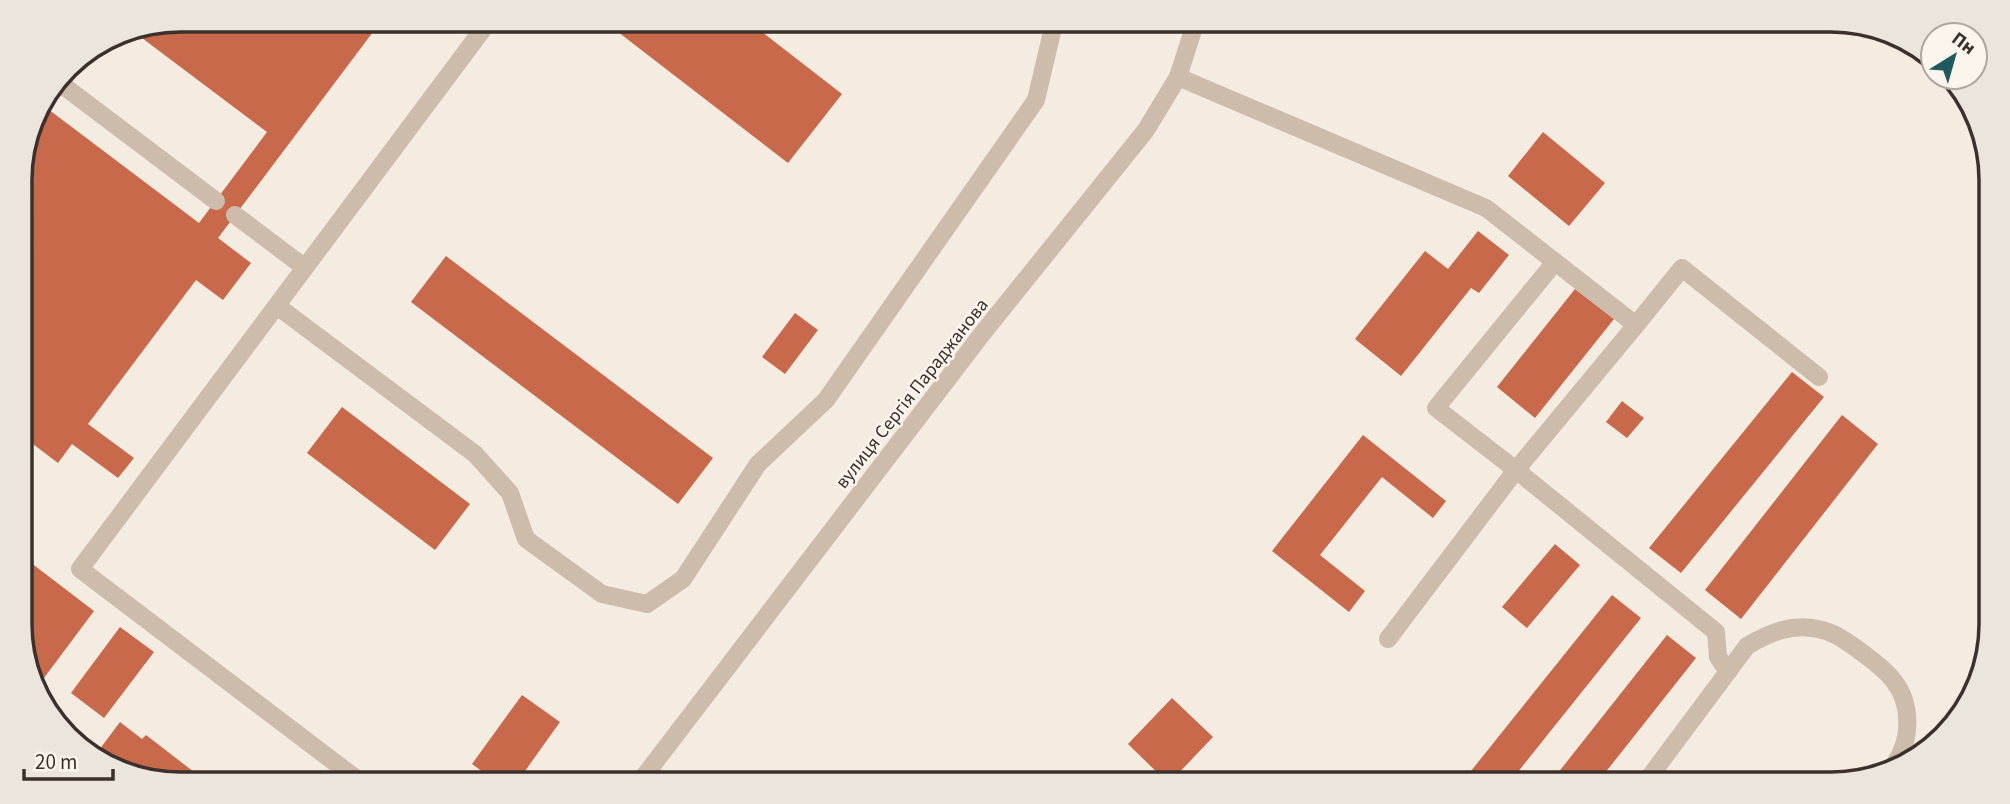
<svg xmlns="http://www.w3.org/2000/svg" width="2010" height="804" viewBox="0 0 2010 804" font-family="'Source Sans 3',sans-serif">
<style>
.building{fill:#c8694b}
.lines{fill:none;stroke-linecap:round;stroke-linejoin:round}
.minor{stroke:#cdbbac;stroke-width:18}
.labels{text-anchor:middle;stroke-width:5;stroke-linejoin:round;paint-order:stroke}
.street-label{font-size:19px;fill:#3b302b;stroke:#fbf5ee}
.rim{fill:none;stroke:#3b302b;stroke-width:3.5}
</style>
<rect width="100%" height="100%" fill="#f4ebe1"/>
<g class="building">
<polygon points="180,19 382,20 218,238 251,263 223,300 196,280 88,424 134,458 118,478 72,444 58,463 21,435 21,427 32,413 21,405 20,169 36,108 40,103 199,223 267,132 130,29"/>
<polygon points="626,22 749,22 842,94 788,163 618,32"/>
<polygon points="1543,132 1605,183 1569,226 1508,176"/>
<polygon points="1478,231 1509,255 1479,293 1471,288 1401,376 1355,339 1425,251 1448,269"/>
<polygon points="446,256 713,458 678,504 411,302"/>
<polygon points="1575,289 1614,319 1535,418 1497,387"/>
<polygon points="795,313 818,330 785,374 762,357"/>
<polygon points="1792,372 1824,397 1681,573 1649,548"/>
<polygon points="1622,401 1644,418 1627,438 1606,422"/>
<polygon points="342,407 470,504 435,550 307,453"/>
<polygon points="1842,415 1878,444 1741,619 1705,590"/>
<polygon points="1363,435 1446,501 1433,518 1382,477 1320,555 1365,591 1349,612 1272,551"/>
<polygon points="1555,544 1580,565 1527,628 1502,607"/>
<polygon points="22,556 94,611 38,686 22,655"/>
<polygon points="1612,595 1641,618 1509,783 1485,783 1471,771"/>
<polygon points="120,627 154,652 104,718 71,693"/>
<polygon points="1667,635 1696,658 1597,783 1550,783"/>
<polygon points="522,695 560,722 520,778 491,778 472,764"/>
<polygon points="1172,698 1213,737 1171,781 1166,781 1128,744"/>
<polygon points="120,722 142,739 146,735 194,772 190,776 128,776 96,754"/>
</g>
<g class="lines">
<g class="minor">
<polyline points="1178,77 1486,208 1636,325 1516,470 1388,639"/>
<polyline points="57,81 216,201"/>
<polyline points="235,215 304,267"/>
<polyline points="1555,262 1436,408 1516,470 1716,632 1718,657 1728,672"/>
<polyline points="277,306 475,454 510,493 526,539 602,594 647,604 683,579 758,464 826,400 1036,100 1052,32 1050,24"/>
<polyline points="1636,325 1682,268 1819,377"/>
<polyline points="354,777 80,569 489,21"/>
<polyline points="642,779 982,334 1146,130 1178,77 1195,24"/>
<path d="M1645,783L1747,646C1769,633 1792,623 1818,629C1835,632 1847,642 1860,651C1872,660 1884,668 1893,680C1912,703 1912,740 1894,765"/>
</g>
</g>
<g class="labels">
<g class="street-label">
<text transform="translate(911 393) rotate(-52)" y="7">вулиця Сергія Параджанова</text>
</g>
</g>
<path d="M0 0H2010V804H0ZM180 32H1831A148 148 0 0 1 1979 180V624A148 148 0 0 1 1831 772H180A148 148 0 0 1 32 624V180A148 148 0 0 1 180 32Z" fill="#ece5de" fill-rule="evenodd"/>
<path class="rim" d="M180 32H1831A148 148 0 0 1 1979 180V624A148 148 0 0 1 1831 772H180A148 148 0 0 1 32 624V180A148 148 0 0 1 180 32Z"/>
<g transform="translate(1954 56) rotate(37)"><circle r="33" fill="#fbf5ee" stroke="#aea6a0" stroke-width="2"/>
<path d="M0-5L12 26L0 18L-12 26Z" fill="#1f5a5e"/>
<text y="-10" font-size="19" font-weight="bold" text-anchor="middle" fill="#3b302b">Пн</text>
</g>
<path d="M24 769v10h89v-10" fill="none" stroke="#3b302b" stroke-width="3.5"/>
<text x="35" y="769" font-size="21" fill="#3b302b" stroke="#fbf5ee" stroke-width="5" paint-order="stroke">20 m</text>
</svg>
